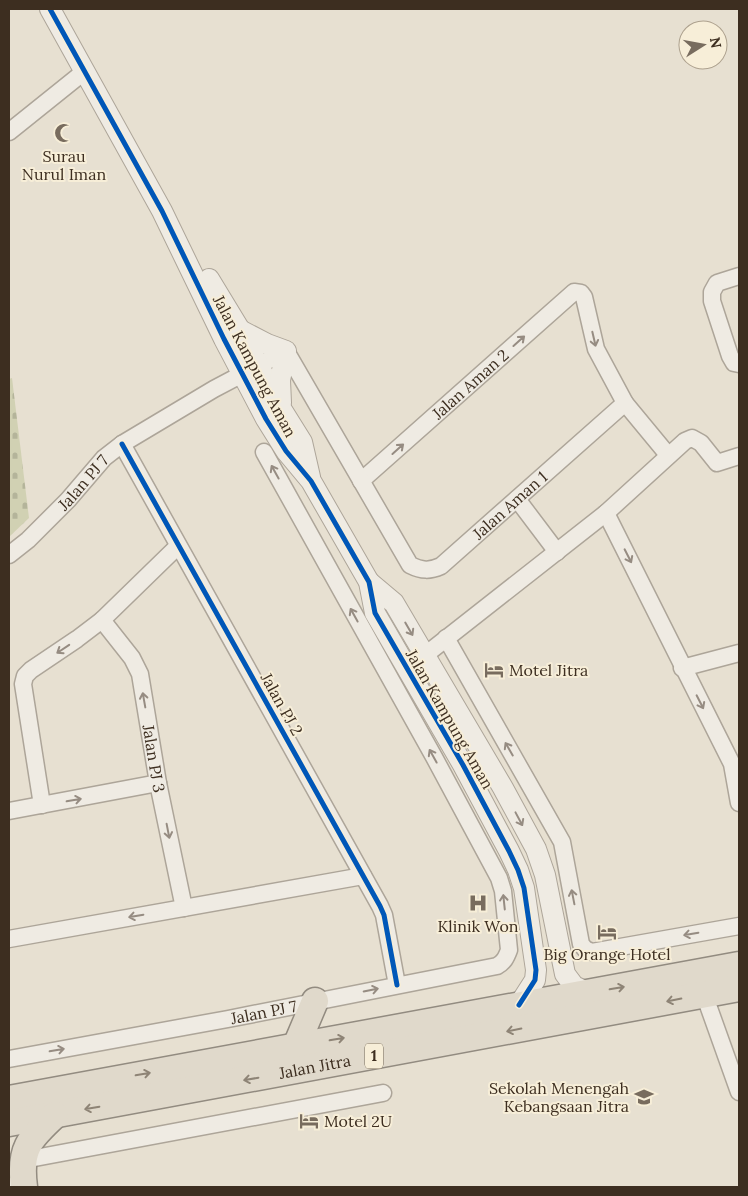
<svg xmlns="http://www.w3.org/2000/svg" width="748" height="1196" viewBox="0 0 748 1196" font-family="Lora,serif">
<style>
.cemetery{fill:url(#cemetery-stones)}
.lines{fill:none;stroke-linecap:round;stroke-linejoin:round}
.minor-casing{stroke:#ada599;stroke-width:19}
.tertiary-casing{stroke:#ada599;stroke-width:22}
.trunk-casing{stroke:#928b80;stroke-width:29}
.minor{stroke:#efebe3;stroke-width:16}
.tertiary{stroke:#efebe3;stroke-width:20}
.trunk{stroke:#e0d9cb;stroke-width:26}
.cycleway-casing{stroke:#f7eed8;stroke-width:8}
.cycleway{stroke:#0057b8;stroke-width:5}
.oneway{stroke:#968c82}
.oneway2{stroke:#8e8476}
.labels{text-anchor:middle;stroke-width:4;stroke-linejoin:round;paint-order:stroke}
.shield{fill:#f7eed8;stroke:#756857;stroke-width:1}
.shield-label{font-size:15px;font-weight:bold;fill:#3d2e20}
.poi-label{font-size:16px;fill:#3d2e20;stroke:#f7eed8}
.street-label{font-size:16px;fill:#3d2e20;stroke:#f7eed8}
</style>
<defs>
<pattern id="cemetery-stones" width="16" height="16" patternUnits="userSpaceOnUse" patternTransform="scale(1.25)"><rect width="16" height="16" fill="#d1d1b3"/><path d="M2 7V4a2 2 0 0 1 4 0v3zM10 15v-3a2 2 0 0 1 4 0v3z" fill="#b4b49a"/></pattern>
</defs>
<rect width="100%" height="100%" fill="#e7e0d1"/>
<polygon class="cemetery" points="12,378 29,518 9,537 9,379"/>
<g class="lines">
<g class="minor-casing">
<g id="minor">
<polyline points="9,132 85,71"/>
<polyline points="739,276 717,283 712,292 712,301 730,356 734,363 739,364"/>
<polyline points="122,444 380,906 384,915 397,985"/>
<path id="s1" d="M361,481L574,292L581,293L584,297L596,349L625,403"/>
<polyline points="517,499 557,552"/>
<polyline points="606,513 732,764 739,803"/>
<path id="s2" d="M9,555L28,540L68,500L104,458L122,444L214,389L286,351L410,565C422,571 430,571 441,566L625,403L668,455"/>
<path id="s3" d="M102,620L132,658L140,674L158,783L184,908"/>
<polyline points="446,638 562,842 581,944 585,949 592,952 739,926"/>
<polyline points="414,662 424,656 606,513 685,441 692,438 701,443 717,463 739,456"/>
<polyline points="682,668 739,653"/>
<polyline points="42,805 23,684 25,676 31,670 77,639 102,620 178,546"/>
<polyline points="9,811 158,783"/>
<polyline points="9,939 363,876"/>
<polyline points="704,994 739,1092"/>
<path id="s4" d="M9,1059L228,1019L497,966C504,962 506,958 509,950L503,891L499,878L434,757L264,452"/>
<polyline points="24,1160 383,1093"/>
<polyline points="9,1186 10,1187"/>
</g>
</g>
<g class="tertiary-casing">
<g id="tertiary">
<polyline points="50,9 162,211 224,339 266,419 286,451 311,481 369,582 375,613 463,765 509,851 518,870 524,888 536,970 535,980 519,1005"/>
<polyline points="209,279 240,330 282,410 302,442 310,477"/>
<polyline points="240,330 267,344 286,351 280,380 281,403"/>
<polyline points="369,582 394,603 503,788 536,849 545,875 565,974 574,986 589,993"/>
</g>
</g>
<g class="trunk-casing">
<g id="trunk">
<polyline points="296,1046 315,1001"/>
<polyline points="9,1099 739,965"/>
<path id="s5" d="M9,1123L739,988"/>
<path d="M24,1187C19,1149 29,1139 55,1115"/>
</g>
</g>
<use href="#minor" class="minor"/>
<use href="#tertiary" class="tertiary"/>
<use href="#trunk" class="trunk"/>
<g class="cycleway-casing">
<g id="cycleway">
<polyline points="50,9 162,211 224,339 266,419 286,451 311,481 369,582 375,613 463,765 509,851 518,870 524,888 536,970 535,980 519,1005"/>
<polyline points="122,444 380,906 384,915 397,985"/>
</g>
</g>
<use href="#cycleway" class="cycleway"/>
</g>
<defs><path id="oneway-shaft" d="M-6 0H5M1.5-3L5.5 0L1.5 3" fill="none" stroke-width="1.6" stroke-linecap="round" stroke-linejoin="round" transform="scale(1.25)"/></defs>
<g class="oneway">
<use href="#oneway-shaft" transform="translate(594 339) rotate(77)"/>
<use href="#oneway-shaft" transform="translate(519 341) rotate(-42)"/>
<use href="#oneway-shaft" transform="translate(398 449) rotate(-42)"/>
<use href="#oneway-shaft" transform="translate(275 472) rotate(-119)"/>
<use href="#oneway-shaft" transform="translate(628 556) rotate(63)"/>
<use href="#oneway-shaft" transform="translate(354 615) rotate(-119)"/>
<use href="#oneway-shaft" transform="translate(409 629) rotate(60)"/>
<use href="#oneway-shaft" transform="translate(63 649) rotate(146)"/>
<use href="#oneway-shaft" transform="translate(144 700) rotate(-100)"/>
<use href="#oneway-shaft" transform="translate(700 702) rotate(63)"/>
<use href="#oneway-shaft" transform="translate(509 749) rotate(-120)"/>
<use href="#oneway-shaft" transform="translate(433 756) rotate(-119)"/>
<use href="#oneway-shaft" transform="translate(74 800) rotate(-10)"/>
<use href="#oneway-shaft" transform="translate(519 819) rotate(62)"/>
<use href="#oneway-shaft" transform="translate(168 831) rotate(79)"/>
<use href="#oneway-shaft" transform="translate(573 897) rotate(-101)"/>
<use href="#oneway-shaft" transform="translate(504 902) rotate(-96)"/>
<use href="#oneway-shaft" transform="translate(136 916) rotate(170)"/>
<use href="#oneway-shaft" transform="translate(691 934) rotate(170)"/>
<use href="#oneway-shaft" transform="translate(371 990) rotate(-11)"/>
<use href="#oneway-shaft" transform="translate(57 1050) rotate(-10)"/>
</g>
<g class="oneway2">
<use href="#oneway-shaft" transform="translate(617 988) rotate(-10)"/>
<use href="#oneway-shaft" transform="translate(674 1000) rotate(169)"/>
<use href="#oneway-shaft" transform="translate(514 1030) rotate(169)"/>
<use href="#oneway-shaft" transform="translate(337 1039) rotate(-10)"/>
<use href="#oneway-shaft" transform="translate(143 1074) rotate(-10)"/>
<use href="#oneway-shaft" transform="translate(251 1079) rotate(170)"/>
<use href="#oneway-shaft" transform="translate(92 1108) rotate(170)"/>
</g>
<defs>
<g id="mosque-bare" transform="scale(1.5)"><path d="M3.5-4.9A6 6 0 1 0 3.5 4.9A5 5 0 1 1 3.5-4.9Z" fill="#786c5e" stroke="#f7eed8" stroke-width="2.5" paint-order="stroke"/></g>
<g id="hotel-bare" transform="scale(1.5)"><path d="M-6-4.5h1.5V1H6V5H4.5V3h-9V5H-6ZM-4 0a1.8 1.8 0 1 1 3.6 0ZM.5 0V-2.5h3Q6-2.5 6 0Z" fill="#786c5e" stroke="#f7eed8" stroke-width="2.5" paint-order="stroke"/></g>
<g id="hospital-bare" transform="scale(1.5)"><path d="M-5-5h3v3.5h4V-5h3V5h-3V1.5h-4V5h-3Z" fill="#786c5e" stroke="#f7eed8" stroke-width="2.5" paint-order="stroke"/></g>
<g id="school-bare" transform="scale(1.5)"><path d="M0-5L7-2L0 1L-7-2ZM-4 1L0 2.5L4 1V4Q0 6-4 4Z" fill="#786c5e" stroke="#f7eed8" stroke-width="2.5" paint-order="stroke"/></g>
</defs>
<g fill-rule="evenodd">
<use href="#mosque-bare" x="64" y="133"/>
<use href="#hotel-bare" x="494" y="670"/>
<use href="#hospital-bare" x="478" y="903"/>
<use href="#hotel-bare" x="607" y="932"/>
<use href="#school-bare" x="644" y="1097"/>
<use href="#hotel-bare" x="309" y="1121"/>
</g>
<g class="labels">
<rect class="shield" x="365" y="1043.5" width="18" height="25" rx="4"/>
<g class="shield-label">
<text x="374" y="1061">1</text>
</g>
<g class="poi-label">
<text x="64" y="162">Surau<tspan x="64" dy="18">Nurul Iman</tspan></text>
<text x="509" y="676" text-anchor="start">Motel Jitra</text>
<text x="478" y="932">Klinik Won</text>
<text x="607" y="960">Big Orange Hotel</text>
<text x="629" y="1094" text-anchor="end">Sekolah Menengah<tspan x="629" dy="18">Kebangsaan Jitra</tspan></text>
<text x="324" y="1127" text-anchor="start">Motel 2U</text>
</g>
<g class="street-label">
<text transform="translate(255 366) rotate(62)" y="6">Jalan Kampung Aman</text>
<text dy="6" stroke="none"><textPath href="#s1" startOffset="146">Jalan Aman 2</textPath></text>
<text dy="6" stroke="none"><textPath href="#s2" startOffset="104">Jalan PJ 7</textPath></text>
<text dy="6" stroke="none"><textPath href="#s2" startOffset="719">Jalan Aman 1</textPath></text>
<text transform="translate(282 704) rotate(61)" y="6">Jalan PJ 2</text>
<text transform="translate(450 719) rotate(60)" y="6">Jalan Kampung Aman</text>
<text dy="6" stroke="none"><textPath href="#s3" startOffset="152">Jalan PJ 3</textPath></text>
<text dy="6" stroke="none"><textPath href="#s4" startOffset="259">Jalan PJ 7</textPath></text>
<text dy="6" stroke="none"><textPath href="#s5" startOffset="311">Jalan Jitra</textPath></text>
</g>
</g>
<rect width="748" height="1196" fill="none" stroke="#3d2e20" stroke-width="20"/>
<g transform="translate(703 45) rotate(79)"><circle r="24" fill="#f7eed8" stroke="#ada18e"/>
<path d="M0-4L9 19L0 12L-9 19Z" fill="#786c5e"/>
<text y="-8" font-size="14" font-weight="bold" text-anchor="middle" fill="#3d2e20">N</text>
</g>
</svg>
